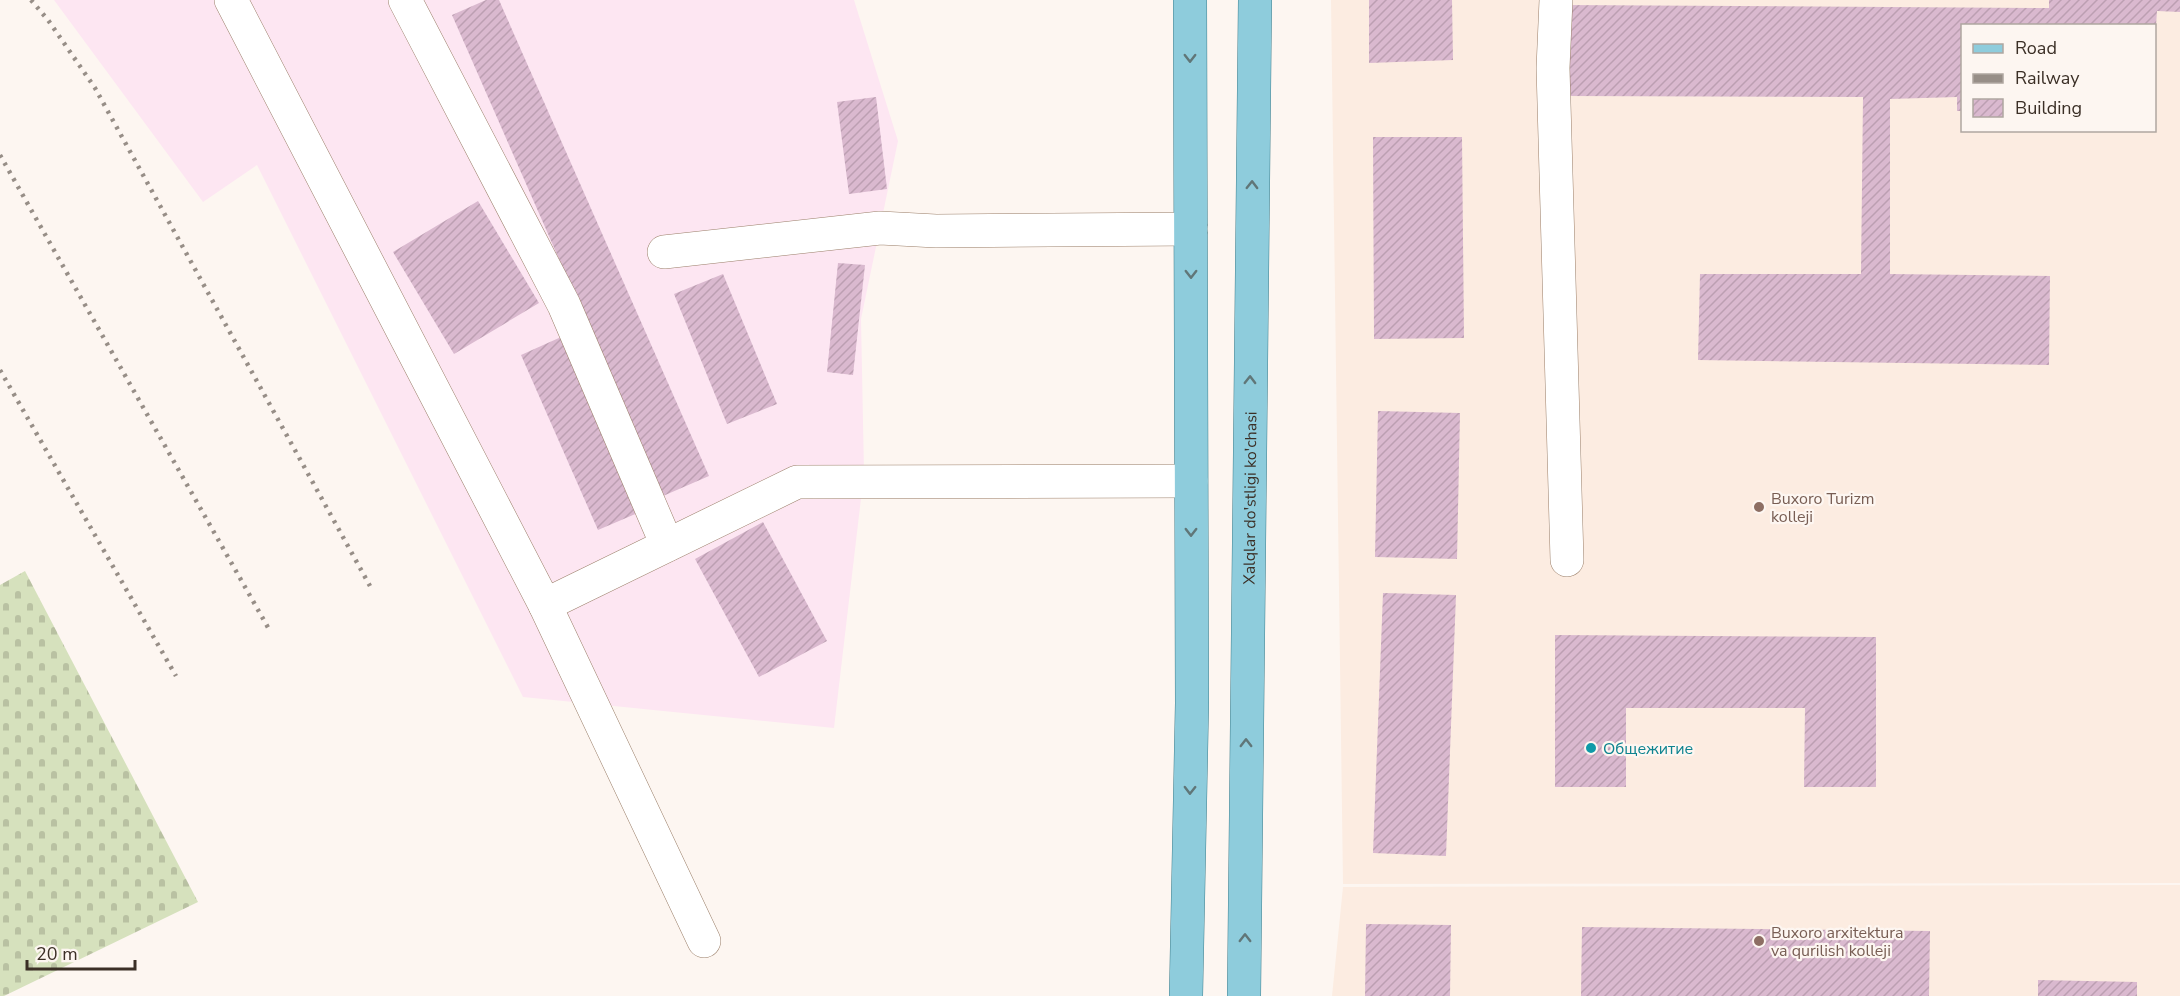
<svg xmlns="http://www.w3.org/2000/svg" width="2180" height="996" viewBox="0 0 2180 996" font-family="'Nunito Sans',sans-serif">
<style>
.commercial{fill:#fde6f2}
.built{fill:#fcece1;fill-rule:evenodd}
.cemetery{fill:url(#cemetery-stones)}
.building{fill:url(#building-hatch)}
.lines{fill:none;stroke-linecap:round;stroke-linejoin:round}
.minor-casing{stroke:#9b7f69;stroke-width:34}
.major-casing{stroke:#407f8d;stroke-width:34}
.minor{stroke:#fff;stroke-width:33}
.major{stroke:#8eccdc;stroke-width:33}
.rail{stroke:#978e87;stroke-width:4.5;stroke-dasharray:3 6;stroke-linecap:butt}
.oneway{stroke:#607678}
.education-dot{fill:#8d6e63;stroke:#fdf6f1;stroke-width:2}
.culture-dot{fill:#0f9aa8;stroke:#fdf6f1;stroke-width:2}
.labels{text-anchor:middle;stroke-width:4.5;stroke-linejoin:round;paint-order:stroke}
.street-label{font-size:16px;fill:#3b2f26;stroke:#fdf6f1}
.education-label{font-size:16px;fill:#785e54;stroke:#fdf6f1;text-anchor:start}
.culture-label{font-size:16px;fill:#0d838f;stroke:#fdf6f1;text-anchor:start}
</style>
<defs>
<pattern id="cemetery-stones" width="16" height="16" patternUnits="userSpaceOnUse" patternTransform="scale(1.5)"><rect width="16" height="16" fill="#d6e1bd"/><path d="M2 7V4a2 2 0 0 1 4 0v3zM10 15v-3a2 2 0 0 1 4 0v3z" fill="#b9c1a2"/></pattern>
<pattern id="building-hatch" width="6" height="6" patternUnits="userSpaceOnUse" patternTransform="scale(1.5)"><rect width="6" height="6" fill="#dab9cf"/><path d="M-1 1l2-2M0 6l6-6M5 7l2-2" fill="none" stroke="#bc9fb2"/></pattern>
</defs>
<rect width="100%" height="100%" fill="#fdf6f1"/>
<polygon class="commercial" points="54,0 854,0 898,141 861,319 864,473 834,728 523,697 257,165 203,202"/>
<g class="built">
<path d="M1331,0H2180V883L1343,884ZM1962,26H2154V130H1962Z"/>
<polygon points="2180,885 2180,996 1332,996 1343,887"/>
</g>
<polygon class="cemetery" points="25,571 198,902 4,996 0,996 0,585"/>
<g class="building">
<polygon points="486,0 499,0 709,476 663,496 452,15"/>
<polygon points="1369,0 1452,0 1453,60 1369,63"/>
<polygon points="2049,0 2180,0 2180,12 2157,11 2156,26 1962,26 1962,111 1957,111 1957,97 1890,99 1890,274 2050,276 2049,365 1698,360 1700,274 1861,274 1863,97 1565,96 1564,5 2049,8"/>
<polygon points="876,97 887,189 849,194 837,102"/>
<polygon points="1373,137 1462,137 1464,338 1374,339"/>
<polygon points="478,201 539,303 454,354 393,252"/>
<polygon points="838,263 865,265 853,375 827,372"/>
<polygon points="723,274 777,404 727,424 674,294"/>
<polygon points="570,333 647,509 598,530 521,355"/>
<polygon points="1378,411 1460,413 1457,559 1375,557"/>
<polygon points="763,522 827,641 759,677 695,559"/>
<polygon points="1383,593 1456,595 1446,856 1373,853"/>
<polygon points="1555,635 1876,637 1876,787 1804,787 1805,708 1626,708 1626,787 1555,787"/>
<polygon points="1366,924 1451,925 1450,996 1365,996"/>
<polygon points="1582,927 1930,931 1929,996 1581,996"/>
<polygon points="2038,980 2137,982 2137,996 2038,996"/>
</g>
<g class="lines">
<g class="minor-casing">
<g id="minor">
<polyline points="231,0 545,605 797,482 1191,481"/>
<polyline points="405,0 564,305 667,545"/>
<polyline points="1556,0 1553,68 1567,560"/>
<polyline points="664,252 880,228 936,231 1191,229"/>
<polyline points="545,605 704,941"/>
</g>
</g>
<g class="major-casing">
<g id="major">
<polyline points="1186,996 1192,703 1190,0"/>
<path id="s1" d="M1244,996L1255,0"/>
</g>
</g>
<use href="#minor" class="minor"/>
<use href="#major" class="major"/>
<g class="rail">
<polyline points="31,0 48,20 95,88 370,586"/>
<polyline points="0,155 270,631"/>
<polyline points="0,370 176,676"/>
</g>
</g>
<defs><path id="oneway-chevron" d="M-2-3.5L2.5 0L-2 3.5" fill="none" stroke-width="1.6" stroke-linecap="round" stroke-linejoin="round" transform="scale(1.5)"/></defs>
<g class="oneway">
<use href="#oneway-chevron" transform="translate(1190 58) rotate(90)"/>
<use href="#oneway-chevron" transform="translate(1252 185) rotate(-89)"/>
<use href="#oneway-chevron" transform="translate(1191 274) rotate(90)"/>
<use href="#oneway-chevron" transform="translate(1250 380) rotate(-89)"/>
<use href="#oneway-chevron" transform="translate(1191 532) rotate(90)"/>
<use href="#oneway-chevron" transform="translate(1246 743) rotate(-90)"/>
<use href="#oneway-chevron" transform="translate(1190 790) rotate(91)"/>
<use href="#oneway-chevron" transform="translate(1245 938) rotate(-90)"/>
</g>
<g class="education-dot">
<circle cx="1759" cy="507" r="6"/>
<circle cx="1759" cy="941" r="6"/>
</g>
<circle class="culture-dot" cx="1591" cy="748" r="6"/>
<g class="labels">
<g class="street-label">
<text dy="6" stroke="none"><textPath href="#s1" startOffset="498">Xalqlar do'stligi ko'chasi</textPath></text>
</g>
<g class="education-label">
<text x="1771" y="504">Buxoro Turizm<tspan x="1771" dy="18">kolleji</tspan></text>
<text x="1771" y="938">Buxoro arxitektura<tspan x="1771" dy="18">va qurilish kolleji</tspan></text>
</g>
<g class="culture-label">
<text x="1603" y="754">Общежитие</text>
</g>
</g>
<rect x="1961" y="24" width="195" height="108" fill="#fdf6f1" stroke="#afa6a0" stroke-width="1.5"/>
<rect x="1973" y="44" width="30" height="9" fill="#8eccdc" stroke="#afa6a0" stroke-width="1.5"/>
<text x="2015" y="54" font-size="18" fill="#3b2f26">Road</text>
<rect x="1973" y="74" width="30" height="9" fill="#978e87" stroke="#afa6a0" stroke-width="1.5"/>
<text x="2015" y="84" font-size="18" fill="#3b2f26">Railway</text>
<rect x="1973" y="99" width="30" height="18" fill="url(#building-hatch)" stroke="#afa6a0" stroke-width="1.5"/>
<text x="2015" y="114" font-size="18" fill="#3b2f26">Building</text>
<path d="M27 960v9h108v-9" fill="none" stroke="#3b2f26" stroke-width="3"/>
<text x="36" y="960" font-size="18" fill="#3b2f26" stroke="#fdf6f1" stroke-width="4.5" paint-order="stroke">20 m</text>
</svg>
